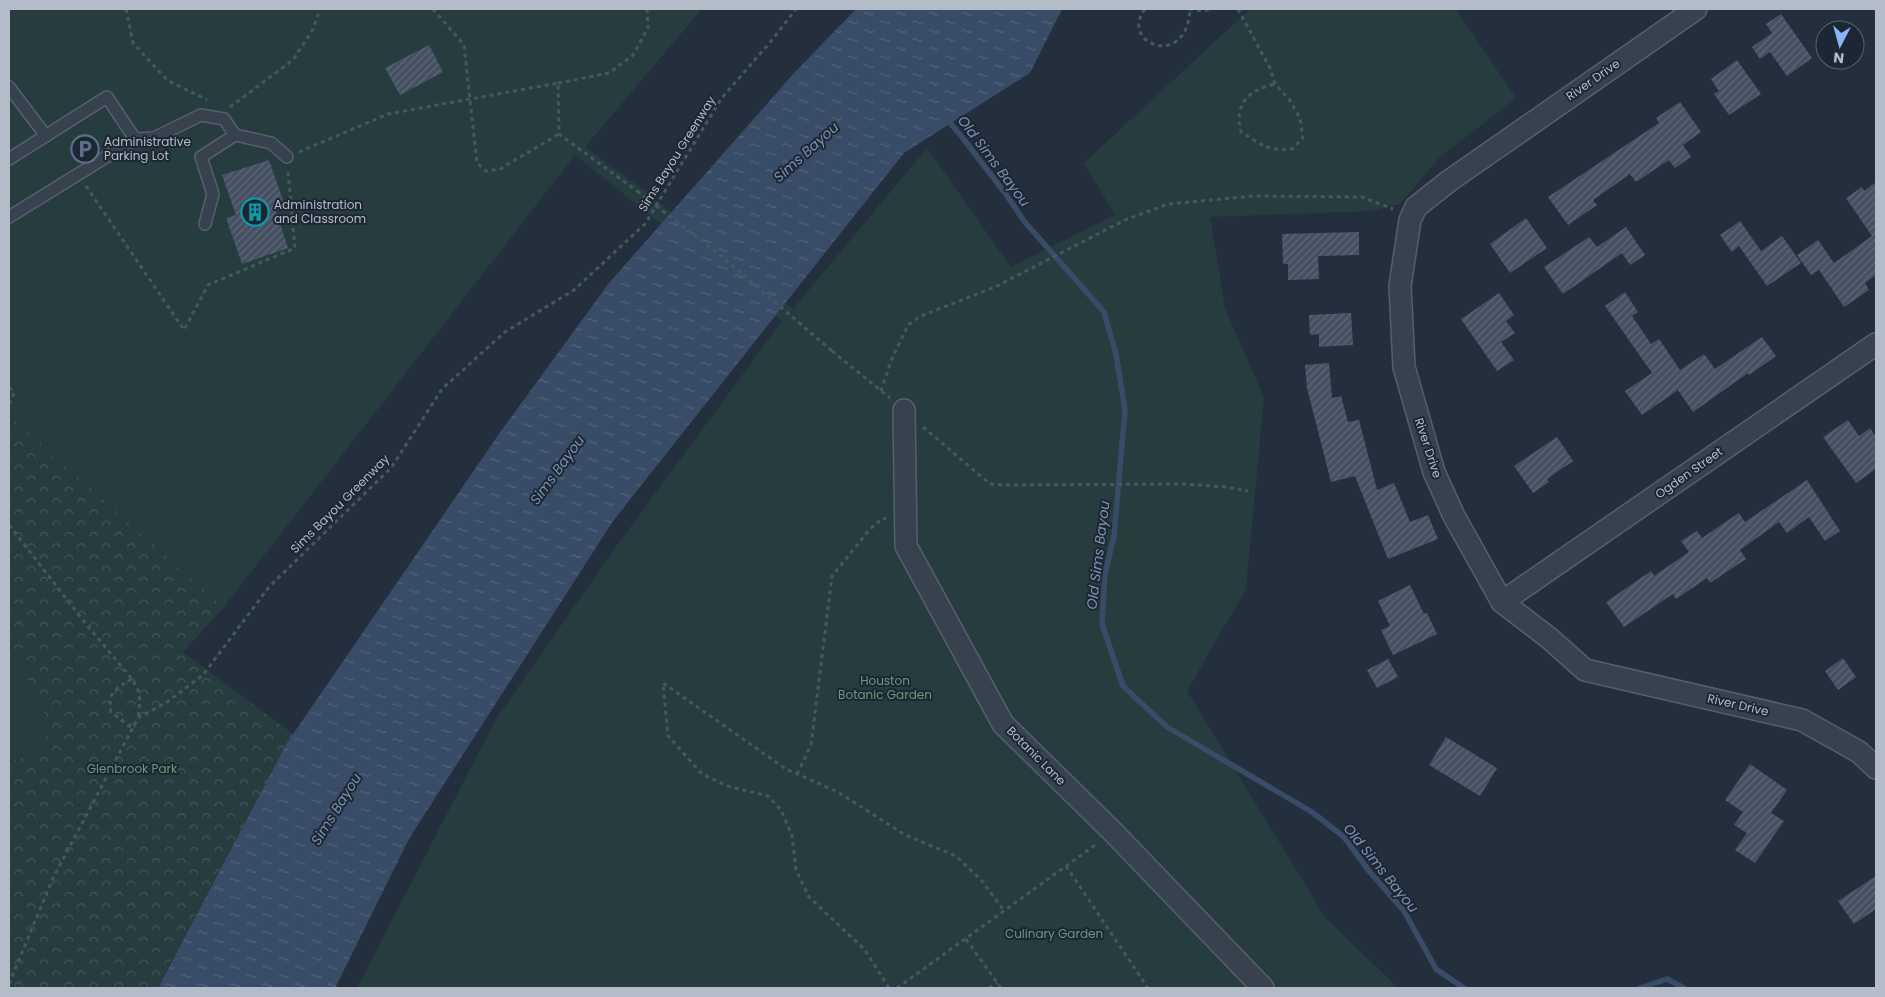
<svg xmlns="http://www.w3.org/2000/svg" width="1885" height="997" viewBox="0 0 1885 997" font-family="Poppins,sans-serif">
<style>
.forest{fill:url(#forest-crowns)}
.garden{fill:#263c3f}
.water{fill:url(#water-ripples)}
.lines{fill:none;stroke-linecap:round;stroke-linejoin:round}
.stream{stroke:#394c67;stroke-width:5.5}
.building{fill:url(#building-hatch)}
.service-casing{stroke:#565f6c;stroke-width:14}
.minor-casing{stroke:#565f6c;stroke-width:24}
.path{stroke:#44595c;stroke-width:3;stroke-dasharray:4 4;stroke-linecap:butt}
.service{stroke:#38414e;stroke-width:11}
.minor{stroke:#38414e;stroke-width:21}
.path-bridge{stroke:#44595c;stroke-width:3;stroke-dasharray:4 4;stroke-linecap:butt}
.labels{text-anchor:middle;stroke-width:4;stroke-linejoin:round;paint-order:stroke}
.street-label{font-size:12px;fill:#b4bcc9;stroke:#1d2633}
.poi-label{font-size:12px;fill:#b4bcc9;stroke:#1d2633;text-anchor:start}
.park-label{font-size:12px;fill:#6b9a76;stroke:#1d2633}
.water-label{font-size:14px;font-style:italic;fill:#7c92b1;stroke:#1d2633}
</style>
<defs>
<pattern id="forest-crowns" width="20" height="18" patternUnits="userSpaceOnUse" patternTransform="scale(1.25)"><rect width="20" height="18" fill="#263c3f"/><path d="M2 6a3 3 0 1 1 6 0M12 15a3 3 0 1 1 6 0" fill="none" stroke="#435659"/></pattern>
<pattern id="water-ripples" width="26" height="14" patternUnits="userSpaceOnUse" patternTransform="scale(1.25)"><rect width="26" height="14" fill="#394c67"/><path d="M2 4q2-2 4 0t4 0M15 11q2-2 4 0t4 0" fill="none" stroke="#53647b"/></pattern>
<pattern id="building-hatch" width="6" height="6" patternUnits="userSpaceOnUse" patternTransform="scale(1.25)"><rect width="6" height="6" fill="#455162"/><path d="M-1 1l2-2M0 6l6-6M5 7l2-2" fill="none" stroke="#5d6877"/></pattern>
</defs>
<rect width="100%" height="100%" fill="#242f3e"/>
<polygon class="forest" points="9,415 224,607 183,652 293,734 157,988 9,988"/>
<g class="garden">
<polygon points="9,9 702,9 585,147 652,196 793,309 927,148 1011,267 1115,215 1084,163 1250,9 1456,9 1516,98 1440,157 1400,204 1371,211 1210,217 1225,308 1264,398 1246,589 1187,691 1325,917 1398,988 357,988 496,719 615,548 782,321 575,155 224,607 9,415"/>
<polygon points="9,643 52,728 34,754 9,762"/>
</g>
<polygon class="water" points="856,9 1062,9 1030,73 904,153 613,521 410,837 335,988 158,988 287,743 501,431 609,283 795,72"/>
<g class="lines">
<g class="stream">
<polyline points="946,118 962,137 1005,193 1024,221 1104,312 1116,354 1125,410 1114,536 1105,574 1102,624 1123,686 1167,727 1312,812 1344,837 1369,871 1404,911 1436,969 1464,988"/>
<polyline points="1640,988 1667,979 1684,988"/>
</g>
</g>
<g class="building">
<polygon points="1781,14 1812,58 1787,76 1770,52 1760,59 1752,47 1772,33 1766,24"/>
<polygon points="429,45 443,72 400,95 385,68"/>
<polygon points="1737,60 1761,94 1729,115 1714,94 1719,91 1711,79"/>
<polygon points="1680,102 1701,132 1683,145 1691,157 1675,168 1669,160 1636,182 1630,174 1593,200 1597,205 1568,225 1548,197 1659,123 1656,118"/>
<polygon points="269,160 285,206 275,209 288,248 242,264 226,218 236,215 222,175"/>
<polygon points="1876,182 1876,275 1865,283 1869,290 1844,307 1819,270 1811,275 1797,255 1818,240 1834,263 1872,236 1846,198 1862,187 1864,191"/>
<polygon points="1526,218 1547,248 1510,273 1490,244"/>
<polygon points="1740,221 1761,251 1782,236 1801,263 1767,286 1739,246 1732,252 1720,235"/>
<polygon points="1626,227 1645,255 1630,265 1622,253 1563,294 1544,267 1589,237 1597,247"/>
<polygon points="1359,232 1359,255 1318,256 1319,279 1288,280 1288,264 1283,264 1282,234"/>
<polygon points="1625,292 1638,312 1632,316 1651,344 1659,339 1680,370 1704,354 1715,369 1762,337 1776,356 1749,375 1748,373 1693,412 1678,390 1642,415 1625,391 1652,373 1605,306"/>
<polygon points="1499,293 1514,315 1506,321 1515,333 1501,342 1514,360 1497,371 1461,319"/>
<polygon points="1351,313 1353,345 1319,347 1319,334 1310,335 1309,315"/>
<polygon points="1329,363 1332,398 1341,396 1348,422 1359,420 1377,490 1394,483 1410,522 1428,515 1438,539 1388,559 1355,476 1331,482 1307,388 1305,365"/>
<polygon points="1848,420 1859,436 1870,428 1876,437 1876,469 1856,483 1823,437"/>
<polygon points="1557,437 1573,461 1547,479 1549,482 1533,493 1514,466"/>
<polygon points="1807,480 1840,531 1825,541 1809,517 1787,533 1779,522 1740,550 1746,559 1710,583 1707,578 1676,599 1673,594 1624,627 1606,602 1651,571 1654,576 1689,552 1681,541 1697,531 1702,538 1739,513 1745,522"/>
<polygon points="1410,585 1424,614 1427,613 1437,634 1393,655 1381,630 1390,626 1378,601"/>
<polygon points="1843,658 1856,677 1838,690 1825,671"/>
<polygon points="1388,659 1398,677 1377,688 1367,670"/>
<polygon points="1446,737 1497,768 1480,796 1429,765"/>
<polygon points="1750,764 1787,790 1771,813 1784,821 1755,863 1735,850 1747,833 1734,825 1743,812 1725,800"/>
<polygon points="1876,876 1876,909 1854,924 1838,901"/>
</g>
<g class="lines">
<g class="service-casing">
<g id="service">
<polyline points="9,87 46,136"/>
<polyline points="9,159 107,97 135,139 154,138 201,115 224,119 235,135 271,143 287,157"/>
<polyline points="9,217 135,139"/>
<polyline points="205,224 213,194 201,157 235,135"/>
</g>
</g>
<g class="minor-casing">
<g id="minor">
<polyline points="1696,9 1449,181 1416,207 1410,220 1400,286 1404,367 1434,472 1454,516 1502,602 1549,638 1585,670 1802,720 1859,752 1876,768"/>
<polyline points="904,410 906,546 1003,724 1113,832 1263,988"/>
<polyline points="1502,602 1876,344"/>
</g>
</g>
<g class="path">
<polyline points="126,9 133,43 167,80 207,100"/>
<polyline points="433,9 464,45 477,163 486,171 500,169 559,134"/>
<path d="M1145,9C1118,43 1187,71 1190,9"/>
<polyline points="1189,9 1202,11 1212,9"/>
<path d="M1238,9L1270,68L1275,84L1289,99L1300,118L1303,138L1292,149C1267,151 1262,145 1241,132C1234,104 1248,90 1275,84"/>
<polyline points="558,83 609,73 633,55 648,28 647,9"/>
<polyline points="230,107 293,60 313,29 320,9"/>
<polyline points="299,152 388,114 558,83 559,134 637,191"/>
<polyline points="86,186 184,330 208,285 295,248 288,172"/>
<polyline points="832,351 890,398"/>
<polyline points="9,387 14,393 9,405"/>
<polyline points="881,391 891,361 908,325 921,316 995,287 1125,220 1168,204 1254,196 1362,197 1393,209"/>
<polyline points="923,427 990,484 1005,485 1184,484 1226,487 1248,491"/>
<polyline points="9,525 86,624 132,679 138,690 140,700 138,718"/>
<path d="M132,679C117,688 107,692 111,712L133,729"/>
<polyline points="797,774 811,745 832,576 870,529 883,518 886,519"/>
<polyline points="1066,866 1148,988"/>
<polyline points="966,939 1001,988"/>
<polyline points="9,984 53,878 138,718 167,702 203,675 269,587 391,468 442,389 505,332 574,290 645,224 721,99 772,40 796,9"/>
<polyline points="889,988 865,950 809,897 796,870 792,836 781,810 768,796 727,786 702,774 668,736 663,683 786,769 838,792 905,835 956,856 982,881 1005,912"/>
<polyline points="897,988 1098,843"/>
<polyline points="989,988 997,983"/>
</g>
<use href="#service" class="service"/>
<use href="#minor" class="minor"/>
<polyline class="path-bridge" points="637,191 721,256 832,351"/>
</g>
<defs>
<g id="parking-ring" transform="scale(1.4375)"><circle r="9.5" fill="#1d2633" stroke="#5c6f8a" stroke-width="1.5"/><path d="M-3.5-5.5H1a3.5 3.5 0 0 1 0 7H-1V5.5H-3.5ZM-1-3.4V-.6H.8a1.4 1.4 0 0 0 0-2.8Z" fill="#5c6f8a"/></g>
<g id="building-ring" transform="scale(1.4375)"><circle r="9.5" fill="#1d2633" stroke="#0f9aa8" stroke-width="1.5"/><path d="M-4-6H4V6H1V3H-1V6H-4ZM-2.5-4.3h1.7v1.8h-1.7ZM.8-4.3h1.7v1.8H.8ZM-2.5-1h1.7V.8h-1.7ZM.8-1h1.7V.8H.8Z" fill="#0f9aa8"/></g>
</defs>
<g fill-rule="evenodd">
<use href="#parking-ring" x="85" y="149"/>
<use href="#building-ring" x="255" y="212"/>
</g>
<g class="labels">
<g class="street-label">
<text transform="translate(1593 80) rotate(-35)" y="4">River Drive</text>
<text transform="translate(677 154) rotate(-58)" y="4">Sims Bayou Greenway</text>
<text transform="translate(1428 448) rotate(72)" y="4">River Drive</text>
<text transform="translate(1689 473) rotate(-35)" y="4">Ogden Street</text>
<text transform="translate(340 504) rotate(-45)" y="4">Sims Bayou Greenway</text>
<text transform="translate(1738 705) rotate(13)" y="4">River Drive</text>
<text transform="translate(1036 756) rotate(45)" y="4">Botanic Lane</text>
</g>
<g class="poi-label">
<text x="104" y="146">Administrative<tspan x="104" dy="14">Parking Lot</tspan></text>
<text x="274" y="209">Administration<tspan x="274" dy="14">and Classroom</tspan></text>
</g>
<g class="park-label">
<text x="885" y="685">Houston<tspan x="885" dy="14">Botanic Garden</tspan></text>
<text x="132" y="773">Glenbrook Park</text>
<text x="1054" y="938">Culinary Garden</text>
</g>
<g class="water-label">
<text transform="translate(806 152) rotate(-42)" y="5">Sims Bayou</text>
<text transform="translate(994 161) rotate(53)" y="5">Old Sims Bayou</text>
<text transform="translate(557 470) rotate(-54)" y="5">Sims Bayou</text>
<text transform="translate(1098 555) rotate(-83)" y="5">Old Sims Bayou</text>
<text transform="translate(336 809) rotate(-58)" y="5">Sims Bayou</text>
<text transform="translate(1381 868) rotate(51)" y="5">Old Sims Bayou</text>
</g>
</g>
<rect width="1885" height="997" fill="none" stroke="#b4bcc9" stroke-width="20"/>
<g transform="translate(1840 45) rotate(186)"><circle r="24" fill="#1d2633" stroke="#59626f"/>
<path d="M0-4L9 19L0 12L-9 19Z" fill="#8ab4f8"/>
<text y="-8" font-size="14" font-weight="bold" text-anchor="middle" fill="#b4bcc9">N</text>
</g>
</svg>
